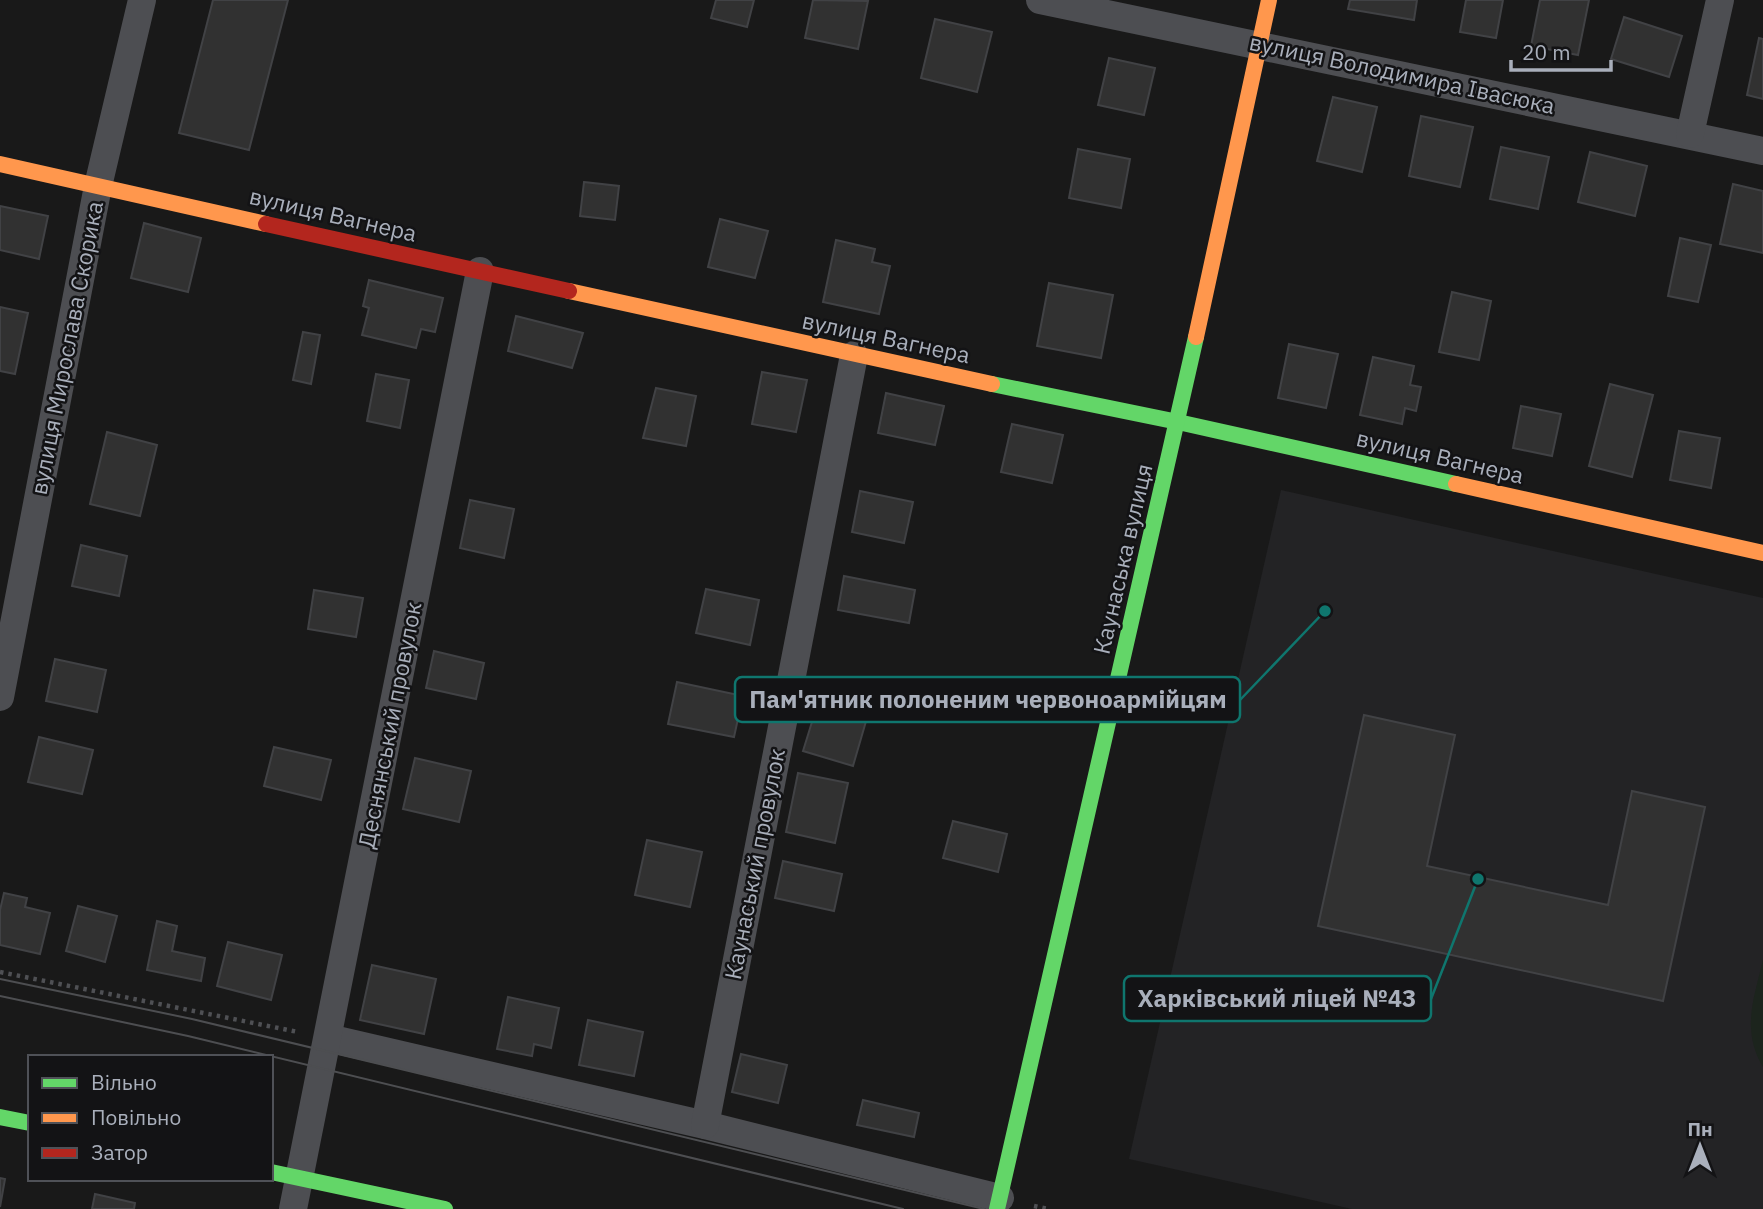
<svg xmlns="http://www.w3.org/2000/svg" width="1763" height="1209" viewBox="0 0 1763 1209" font-family="'IBM Plex Sans',sans-serif">
<style>
.built{fill:#232325}
.green{fill:#1c241d}
.building{fill:#313131;stroke:#414245;stroke-width:2}
.lines{fill:none;stroke-linecap:round;stroke-linejoin:round}
.path{stroke:#4f5054;stroke-width:4.5;stroke-dasharray:3.5 5;stroke-linecap:butt}
.street{stroke:#4d4e52;stroke-width:28}
.fast{stroke:#63d668;stroke-width:16}
.slow{stroke:#ff974d;stroke-width:16}
.jam{stroke:#b3261e;stroke-width:16}
.tram{stroke:#4d4e51;stroke-width:2}
.labels{text-anchor:middle;stroke-width:5;stroke-linejoin:round;paint-order:stroke}
.street-label{font-size:23px;fill:#a9afbb;stroke:#131315}
.leader{fill:none;stroke:#0f766e;stroke-width:2.5}
.callout-dot{fill:#0f766e;stroke:#131315;stroke-width:2.5}
.callout{fill:#131315;stroke:#0f766e;stroke-width:2.5}
.callout-label{font-size:24px;text-anchor:middle;font-weight:bold;fill:#a9afbb}
</style>
<rect width="100%" height="100%" fill="#191919"/>
<polygon class="built" points="1281,490 1763,598 1763,1209 1352,1209 1129,1159"/>
<path class="green" d="M1763,960V1067C1741,1030 1754,998 1763,960Z"/>
<g class="building">
<polygon points="213,0 288,0 249,150 179,133"/>
<polygon points="716,0 754,0 747,27 711,18"/>
<polygon points="813,0 868,1 858,49 805,38"/>
<polygon points="1350,0 1417,0 1414,20 1348,9"/>
<polygon points="1466,0 1503,0 1496,38 1460,32"/>
<polygon points="1540,0 1589,0 1578,55 1531,46"/>
<polygon points="1624,17 1682,36 1669,77 1611,59"/>
<polygon points="935,19 992,32 977,92 921,78"/>
<polygon points="1759,38 1763,39 1763,99 1747,95"/>
<polygon points="1109,58 1155,68 1144,115 1098,105"/>
<polygon points="1333,97 1377,107 1362,172 1317,161"/>
<polygon points="1421,116 1473,127 1460,187 1409,176"/>
<polygon points="1501,147 1549,157 1538,209 1490,199"/>
<polygon points="1078,149 1130,159 1121,208 1069,198"/>
<polygon points="1590,152 1647,166 1635,216 1578,202"/>
<polygon points="584,182 619,186 615,220 580,216"/>
<polygon points="1733,184 1763,191 1763,253 1720,244"/>
<polygon points="0,206 48,216 39,259 0,250"/>
<polygon points="720,219 768,231 755,278 708,267"/>
<polygon points="144,223 201,238 188,292 131,278"/>
<polygon points="1680,238 1711,245 1698,302 1668,296"/>
<polygon points="836,240 875,249 872,262 890,266 879,314 823,302"/>
<polygon points="369,280 443,298 435,332 421,329 416,348 362,335 369,308 363,306"/>
<polygon points="1049,283 1113,295 1101,358 1037,346"/>
<polygon points="1452,292 1491,301 1479,360 1439,352"/>
<polygon points="0,307 28,313 15,374 0,371"/>
<polygon points="516,316 583,333 572,368 508,351"/>
<polygon points="303,332 320,335 311,384 293,380"/>
<polygon points="1289,344 1338,354 1326,408 1278,398"/>
<polygon points="1373,357 1414,366 1410,385 1421,387 1416,411 1405,408 1402,424 1360,415"/>
<polygon points="762,372 807,380 796,432 752,424"/>
<polygon points="376,374 409,380 400,428 367,421"/>
<polygon points="1610,384 1653,395 1632,477 1589,466"/>
<polygon points="656,388 696,396 686,446 643,438"/>
<polygon points="886,393 944,406 935,445 878,433"/>
<polygon points="1521,406 1561,414 1552,456 1513,448"/>
<polygon points="1012,424 1063,435 1052,483 1001,472"/>
<polygon points="1679,431 1720,438 1711,488 1670,480"/>
<polygon points="107,432 157,445 140,516 90,504"/>
<polygon points="860,491 913,502 904,543 852,532"/>
<polygon points="470,500 514,509 504,558 460,548"/>
<polygon points="81,545 127,556 119,596 72,586"/>
<polygon points="844,576 915,590 909,623 838,610"/>
<polygon points="706,589 759,600 750,645 696,633"/>
<polygon points="314,590 363,598 356,637 308,629"/>
<polygon points="434,651 484,663 476,699 426,688"/>
<polygon points="55,659 106,670 97,712 46,701"/>
<polygon points="677,682 743,696 734,737 668,724"/>
<polygon points="820,696 869,711 853,766 803,751"/>
<polygon points="1364,715 1455,735 1427,866 1608,905 1632,791 1705,807 1663,1001 1318,926"/>
<polygon points="39,737 93,750 82,794 28,782"/>
<polygon points="274,747 331,760 321,800 264,786"/>
<polygon points="415,758 471,771 459,822 403,809"/>
<polygon points="798,773 848,783 835,843 786,832"/>
<polygon points="953,821 1007,834 998,872 943,858"/>
<polygon points="647,840 702,852 690,907 635,895"/>
<polygon points="783,861 842,874 834,911 775,898"/>
<polygon points="4,893 27,898 25,907 50,913 40,954 0,945 0,910"/>
<polygon points="78,906 117,916 105,962 66,951"/>
<polygon points="157,921 177,926 172,951 205,958 201,981 147,970"/>
<polygon points="228,942 282,955 271,1000 217,986"/>
<polygon points="372,965 436,979 424,1034 360,1020"/>
<polygon points="508,997 559,1008 551,1048 534,1044 532,1056 497,1049"/>
<polygon points="588,1020 643,1032 634,1076 579,1065"/>
<polygon points="741,1054 787,1065 778,1103 732,1092"/>
<polygon points="863,1100 919,1113 914,1137 857,1125"/>
<polygon points="0,1178 5,1179 0,1207"/>
<polygon points="95,1194 135,1203 134,1209 92,1209"/>
</g>
<g class="lines">
<g class="path">
<polyline points="0,972 298,1032"/>
<polyline points="1034,1206 1048,1209"/>
</g>
<g class="street">
<polyline points="1040,0 1763,151"/>
<polyline points="1690,134 1720,0"/>
<polyline points="0,697 98,186 142,0"/>
<polyline points="328,1038 705,1125 1000,1198"/>
<polyline points="705,1125 854,355"/>
<polyline points="293,1209 480,271"/>
</g>
<g class="fast">
<polyline points="992,384 1178,422 1456,484"/>
<polyline points="0,1117 30,1123"/>
<polyline points="271,1172 445,1209"/>
<polyline points="997,1209 1196,337"/>
</g>
<g class="slow">
<polyline points="0,164 266,224"/>
<polyline points="569,291 992,384"/>
<polyline points="1196,337 1269,0"/>
<polyline points="1456,484 1763,553"/>
</g>
<polyline class="jam" points="266,224 569,291"/>
<g class="tram">
<polyline points="0,979 192,1019 984,1209"/>
<polyline points="0,996 188,1036 903,1209"/>
</g>
</g>
<g class="labels">
<g class="street-label">
<text transform="translate(1402 74) rotate(12)" y="8">вулиця Володимира Івасюка</text>
<text transform="translate(333 215) rotate(13)" y="8">вулиця Вагнера</text>
<text transform="translate(886 338) rotate(12)" y="8">вулиця Вагнера</text>
<text transform="translate(67 348) rotate(-79)" y="8">вулиця Мирослава Скорика</text>
<text transform="translate(1440 457) rotate(13)" y="8">вулиця Вагнера</text>
<text transform="translate(1123 559) rotate(-77)" y="8">Каунаська вулиця</text>
<text transform="translate(390 725) rotate(-79)" y="8">Деснянський провулок</text>
<text transform="translate(755 864) rotate(-79)" y="8">Каунаський провулок</text>
</g>
</g>
<path class="leader" d="M1325 611L1240 700M1478 879L1431 999"/>
<g class="callout-dot">
<circle cx="1325" cy="611" r="7"/>
<circle cx="1478" cy="879" r="7"/>
</g>
<g class="callout">
<rect x="735" y="677" width="505" height="45" rx="7"/>
<rect x="1124" y="976" width="307" height="45" rx="7"/>
</g>
<g class="callout-label">
<text x="988" y="708">Пам'ятник полоненим червоноармійцям</text>
<text x="1277" y="1007">Харківський ліцей №43</text>
</g>
<rect x="28" y="1055" width="245" height="126" fill="#131315" stroke="#4f5157" stroke-width="2"/>
<rect x="42" y="1078" width="35" height="10" fill="#63d668" stroke="#4f5157" stroke-width="2"/>
<text x="91" y="1090" font-size="21" fill="#a9afbb">Вільно</text>
<rect x="42" y="1113" width="35" height="10" fill="#ff974d" stroke="#4f5157" stroke-width="2"/>
<text x="91" y="1125" font-size="21" fill="#a9afbb">Повільно</text>
<rect x="42" y="1148" width="35" height="10" fill="#b3261e" stroke="#4f5157" stroke-width="2"/>
<text x="91" y="1160" font-size="21" fill="#a9afbb">Затор</text>
<g transform="translate(1700 1146)" stroke="#131315" stroke-width="5" paint-order="stroke">
<path d="M0-5L12 26L0 18L-12 26Z" fill="#a9afbb"/>
<text y="-10" font-size="19" font-weight="bold" text-anchor="middle" fill="#a9afbb">Пн</text>
</g>
<path d="M1511 60v10h100v-10" fill="none" stroke="#a9afbb" stroke-width="3.5"/>
<text x="1522" y="60" font-size="21" fill="#a9afbb" stroke="#131315" stroke-width="5" paint-order="stroke">20 m</text>
</svg>
